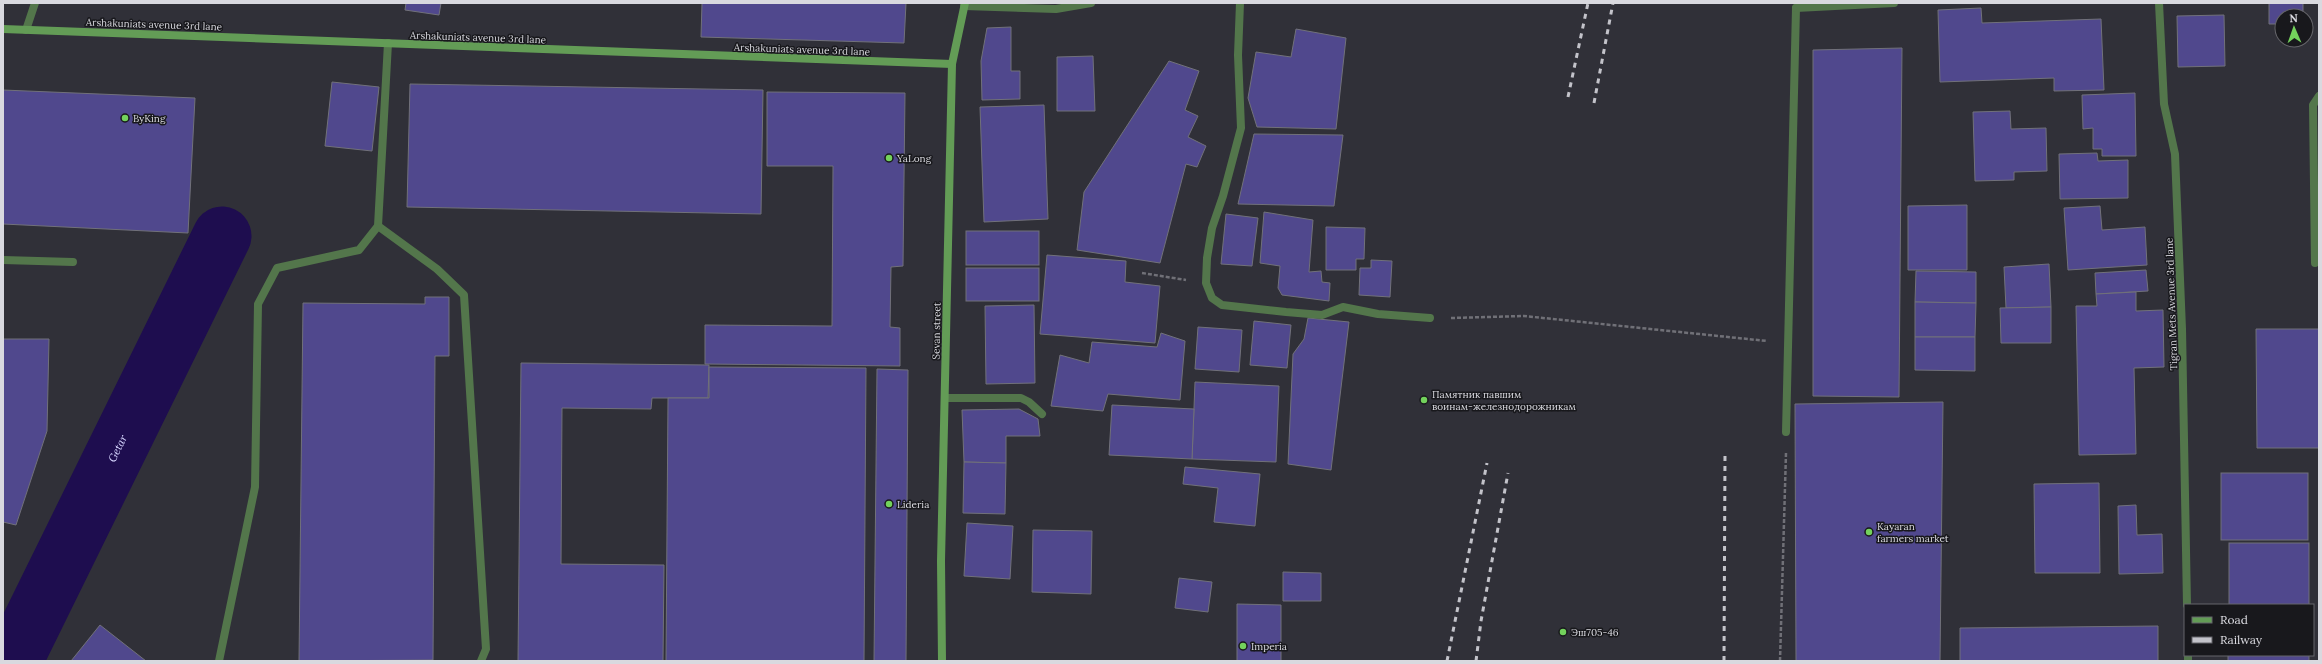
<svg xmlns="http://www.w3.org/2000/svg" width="2322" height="664" viewBox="0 0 2322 664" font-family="Lora,serif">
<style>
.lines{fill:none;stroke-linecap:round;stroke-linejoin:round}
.river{stroke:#1e0d4f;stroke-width:59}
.building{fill:#50488d;stroke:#71717a}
.path{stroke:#707077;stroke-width:2.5;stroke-dasharray:4 2;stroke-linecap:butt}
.lane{stroke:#53764b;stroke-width:8}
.street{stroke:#53764b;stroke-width:8}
.secondary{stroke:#639c56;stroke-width:8}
.rail{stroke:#c3c3ca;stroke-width:3;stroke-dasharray:5 5;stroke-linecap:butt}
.poi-dot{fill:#73d25c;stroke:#18181c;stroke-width:1.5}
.labels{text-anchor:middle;stroke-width:3;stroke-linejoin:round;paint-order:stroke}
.street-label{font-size:10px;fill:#d9d9df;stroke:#18181c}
.poi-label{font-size:10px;fill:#d9d9df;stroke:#18181c;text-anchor:start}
.water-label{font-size:11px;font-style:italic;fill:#d7d6ff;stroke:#18181c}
</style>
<rect width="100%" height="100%" fill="#303038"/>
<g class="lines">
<path class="river" id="s1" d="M13,661L222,236"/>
</g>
<g class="building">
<polygon points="406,3 441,3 439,15 405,10"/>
<polygon points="702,3 906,3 904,43 701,37"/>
<polygon points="2269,3 2303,3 2303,16 2282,16 2282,24 2269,24"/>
<polygon points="1981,8 1982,23 2101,19 2104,90 2054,91 2054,78 1940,82 1938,10"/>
<polygon points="2224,15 2225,66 2178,67 2177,16"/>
<polygon points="1011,27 1011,71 1020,71 1020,99 982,100 981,61 987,28"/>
<polygon points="1296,29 1346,38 1336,129 1257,127 1248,98 1256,52 1291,57"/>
<polygon points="1902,48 1899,397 1813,396 1813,50"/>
<polygon points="1093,56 1095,111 1057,111 1057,57"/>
<polygon points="1169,61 1199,71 1185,110 1198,116 1188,137 1206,146 1197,167 1186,164 1160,263 1077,250 1084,192"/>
<polygon points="332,82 379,87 372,151 325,146"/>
<polygon points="410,84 763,90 761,214 407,207"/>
<polygon points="3,90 195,98 188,233 3,224"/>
<polygon points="767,92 905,93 903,266 891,267 890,327 900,328 900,366 705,364 705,325 832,326 833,166 767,166"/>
<polygon points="2135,93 2136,156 2102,156 2102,149 2093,149 2093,128 2083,129 2082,95"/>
<polygon points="1044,105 1048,219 984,222 980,107"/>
<polygon points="2010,111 2011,129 2046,128 2047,171 2014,172 2014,180 1975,181 1973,112"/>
<polygon points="1254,134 1343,135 1334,206 1238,204"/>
<polygon points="2097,153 2098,161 2128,160 2128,198 2060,199 2059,154"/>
<polygon points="1967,205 1967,270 1908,270 1908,206"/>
<polygon points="2100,206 2102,230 2145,227 2147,265 2068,270 2064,208"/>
<polygon points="1264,212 1313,220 1309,272 1321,271 1322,282 1330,283 1329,301 1282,295 1278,288 1280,266 1260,263"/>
<polygon points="1226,214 1258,218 1252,266 1221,264"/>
<polygon points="1326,227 1365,228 1364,259 1356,259 1356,270 1326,270"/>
<rect x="966" y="231" width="73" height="34"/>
<polygon points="1047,255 1126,261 1125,282 1160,286 1155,343 1040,334"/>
<polygon points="1371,260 1392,261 1390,297 1359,295 1360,268 1371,268"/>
<polygon points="2049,264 2051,307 2006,308 2004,267"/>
<rect x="966" y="268" width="73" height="33"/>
<polygon points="2146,270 2148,291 2096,294 2095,273"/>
<polygon points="1916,271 1976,272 1976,303 1915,302"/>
<polygon points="2136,292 2136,311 2163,310 2164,367 2134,368 2136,454 2079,455 2076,306 2097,306 2096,294"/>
<polygon points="425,297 449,297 449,356 435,356 433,660 299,661 303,303 425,304"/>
<polygon points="1915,302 1976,303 1975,337 1915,337"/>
<polygon points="1034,305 1035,383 986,384 985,306"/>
<polygon points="2051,307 2051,343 2001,343 2000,308"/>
<polygon points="1308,318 1349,322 1331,470 1288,464 1293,354 1304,339"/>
<polygon points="1254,321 1291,325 1287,368 1250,365"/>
<polygon points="1198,327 1242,330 1239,372 1195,369"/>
<polygon points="2256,329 2319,329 2319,448 2257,448"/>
<polygon points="1161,333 1185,341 1180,400 1108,394 1103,411 1051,406 1060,355 1089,363 1092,342 1157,347"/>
<polygon points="1915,337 1975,337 1975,371 1915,370"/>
<polygon points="3,339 49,339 47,431 16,525 3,522"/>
<polygon points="521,363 709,365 708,398 652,398 651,409 562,408 561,564 664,565 663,661 518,661"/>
<polygon points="709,367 866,368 864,661 666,661 668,398 709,398"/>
<polygon points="877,369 908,370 906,661 874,661"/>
<polygon points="1195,382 1279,386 1276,462 1192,459"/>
<polygon points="1943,402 1940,661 1796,661 1795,404"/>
<polygon points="1112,405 1194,409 1192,459 1109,455"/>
<polygon points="1019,409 1038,419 1040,436 1006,436 1006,463 964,462 962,410"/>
<polygon points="964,462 1006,463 1005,514 963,513"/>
<polygon points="1185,467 1260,474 1255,526 1214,522 1218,488 1183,484"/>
<rect x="2221" y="473" width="87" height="67"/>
<polygon points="2099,483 2100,573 2035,573 2034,484"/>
<polygon points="2136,505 2137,535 2162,534 2163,573 2119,574 2118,506"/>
<polygon points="967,523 1013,526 1010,579 964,576"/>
<polygon points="1033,530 1092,531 1091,594 1032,592"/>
<rect x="2229" y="543" width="80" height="62"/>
<polygon points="1283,572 1321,573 1321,601 1283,601"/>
<polygon points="1179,578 1212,582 1208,612 1175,608"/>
<polygon points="1237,604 1281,605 1281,661 1237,661"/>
<polygon points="100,625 146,661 71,661"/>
<polygon points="2158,626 2158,661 1960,661 1960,628"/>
<rect x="2228" y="655" width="81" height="6"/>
</g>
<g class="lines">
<g class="path">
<polyline points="1142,273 1186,280"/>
<polyline points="1451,318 1524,316 1767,341"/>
<polyline points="1780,661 1786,453"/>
</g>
<g class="lane">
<polyline points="26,30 35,3"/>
<polyline points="378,226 437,269 464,295 486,649 481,661"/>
<polyline points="3,260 73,262"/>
<polyline points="2315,263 2313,105 2319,96"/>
<polyline points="945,398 1021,398 1029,402 1042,414"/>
<polyline points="1786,432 1796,8"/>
<polyline points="219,661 255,487 258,304 277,268 359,250 378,226 388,43"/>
</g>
<g class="street">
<polyline points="1240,3 1238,55 1241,128 1223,196 1212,228 1207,258 1206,283 1212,298 1222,305 1286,312 1322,315 1343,307 1378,314 1430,318"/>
<polyline points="2159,3 2164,104 2175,154 2182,329 2187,605"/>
<polyline points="964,6 1056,9 1091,3"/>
<polyline points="1796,8 1894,3"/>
<polyline points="2188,655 2188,661"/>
</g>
<g class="secondary">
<polyline points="3,29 952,64"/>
<polyline points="942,661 941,561 952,64 965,3"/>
</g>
<g class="rail">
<polyline points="1568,97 1588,3"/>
<polyline points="1594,103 1613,3"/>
<polyline points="1447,661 1487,463"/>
<polyline points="1476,661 1481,621 1508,473"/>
<polyline points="1724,661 1725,454"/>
</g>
</g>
<g class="poi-dot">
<circle cx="125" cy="118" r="4"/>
<circle cx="889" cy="158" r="4"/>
<circle cx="1424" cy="400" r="4"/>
<circle cx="889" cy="504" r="4"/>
<circle cx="1869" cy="532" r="4"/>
<circle cx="1563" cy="632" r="4"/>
<circle cx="1243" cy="646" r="4"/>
</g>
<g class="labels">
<g class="street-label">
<text transform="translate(154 24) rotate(2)" y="4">Arshakuniats avenue 3rd lane</text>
<text transform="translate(478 37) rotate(2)" y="4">Arshakuniats avenue 3rd lane</text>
<text transform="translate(802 49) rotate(2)" y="4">Arshakuniats avenue 3rd lane</text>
<text transform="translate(2171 304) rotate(-92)" y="4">Tigran Mets Avenue 3rd lane</text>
<text transform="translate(936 331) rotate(-89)" y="4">Sevan street</text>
</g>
<g class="poi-label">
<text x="133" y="122">ByKing</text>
<text x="897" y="162">YaLong</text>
<text x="1432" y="398">Памятник павшим<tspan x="1432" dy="12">воинам-железнодорожникам</tspan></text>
<text x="897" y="508">Lideria</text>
<text x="1877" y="530">Kayaran<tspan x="1877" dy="12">farmers market</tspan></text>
<text x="1571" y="636">Эш705-46</text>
<text x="1251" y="650">Imperia</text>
</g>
<g class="water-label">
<text dy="4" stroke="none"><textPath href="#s1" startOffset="237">Getar</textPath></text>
</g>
</g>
<rect width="2322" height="664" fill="none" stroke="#d9d9df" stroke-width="8"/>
<rect x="2184" y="604" width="130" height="52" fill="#18181c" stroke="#65656a"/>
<rect x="2192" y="617" width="20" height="6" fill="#639c56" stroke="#65656a"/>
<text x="2220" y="624" font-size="12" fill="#d9d9df">Road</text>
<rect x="2192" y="637" width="20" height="6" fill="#c3c3ca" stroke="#65656a"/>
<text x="2220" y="644" font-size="12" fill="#d9d9df">Railway</text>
<g transform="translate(2294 28) rotate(358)"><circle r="19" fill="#18181c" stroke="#65656a"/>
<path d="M0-3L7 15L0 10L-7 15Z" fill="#73d25c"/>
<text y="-6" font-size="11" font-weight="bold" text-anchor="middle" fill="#d9d9df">N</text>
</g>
</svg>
